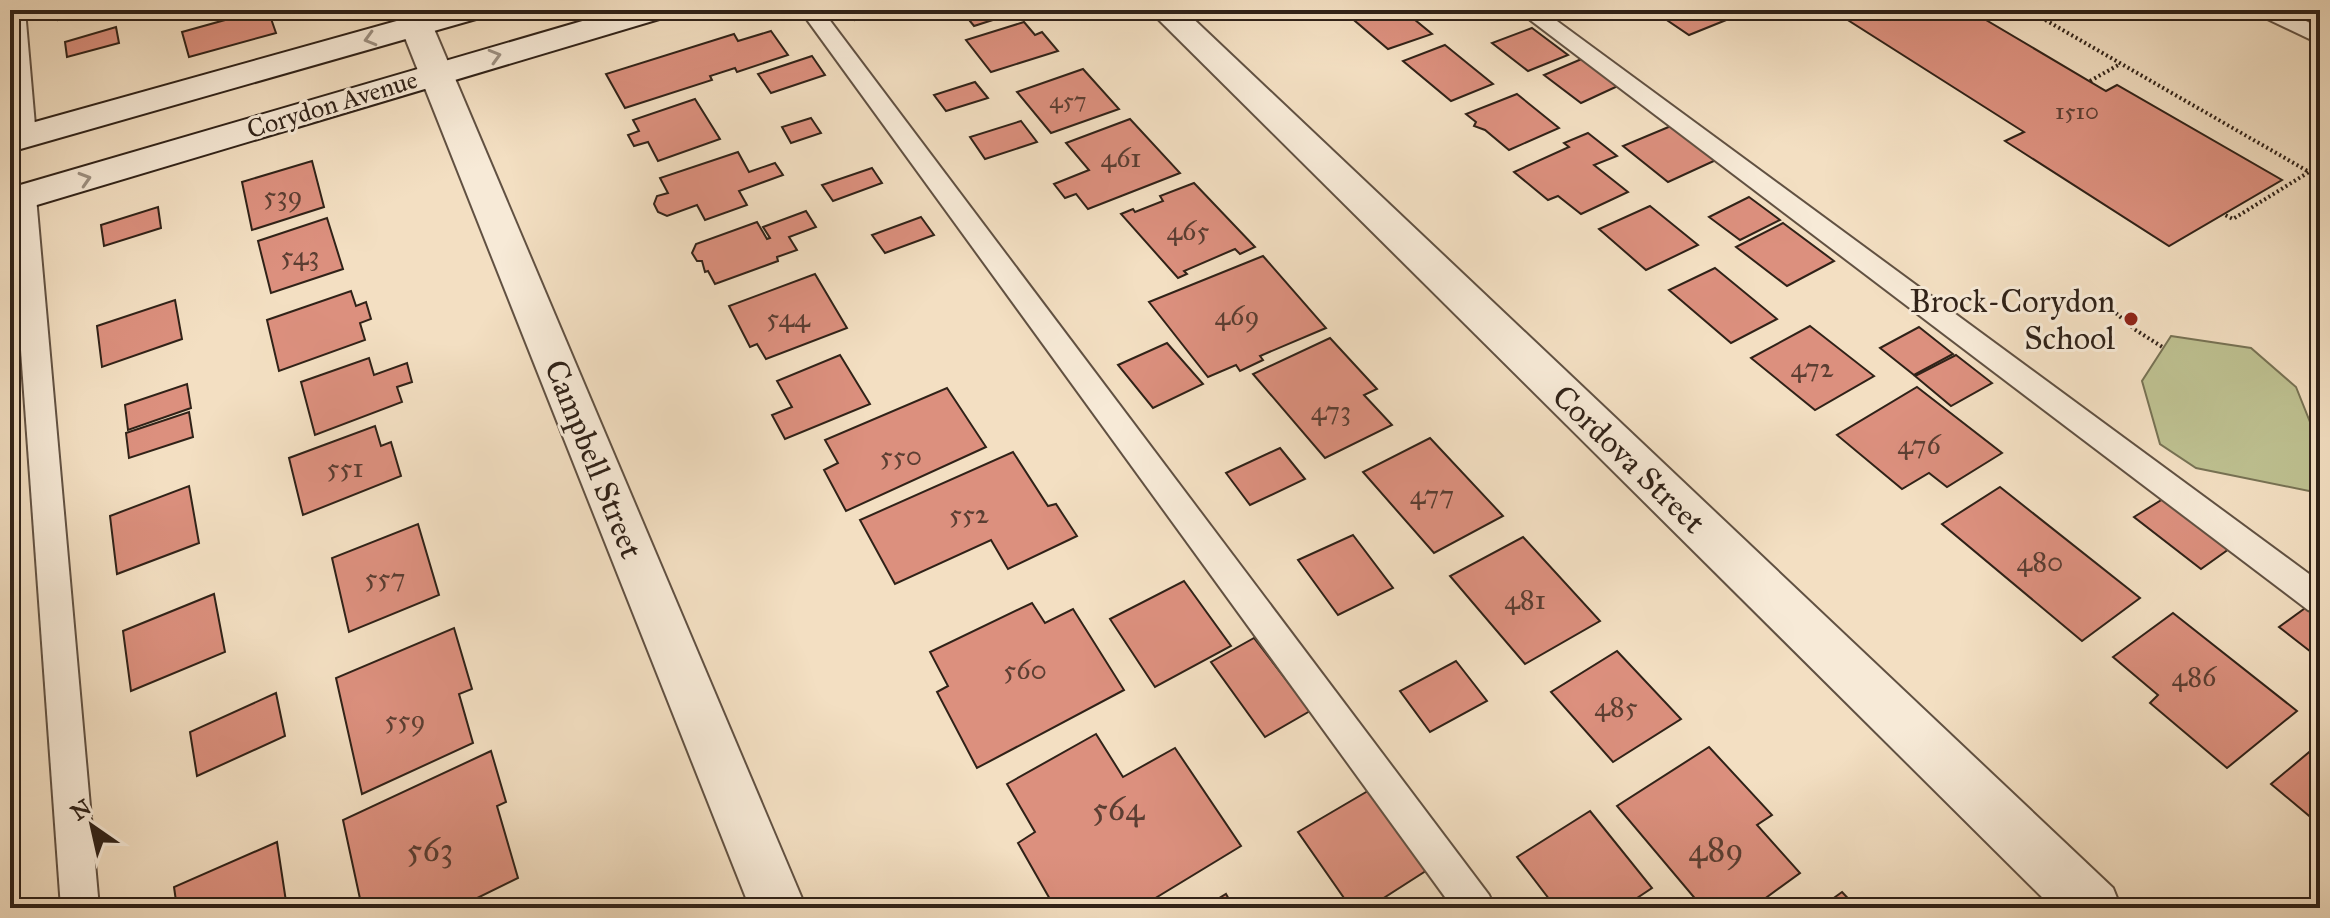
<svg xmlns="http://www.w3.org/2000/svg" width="2330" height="918" viewBox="0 0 2330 918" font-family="'IM FELL Great Primer',serif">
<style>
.green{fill:#bec191;stroke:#777254;stroke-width:2}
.building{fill:#dc907e;stroke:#302218;stroke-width:2}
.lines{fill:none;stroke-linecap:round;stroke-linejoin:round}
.lane-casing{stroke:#615142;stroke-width:4}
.street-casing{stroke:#615142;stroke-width:4}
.secondary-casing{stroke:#302218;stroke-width:4}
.path{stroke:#302218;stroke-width:4;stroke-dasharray:2 3;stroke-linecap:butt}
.lane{fill:#f7ead7;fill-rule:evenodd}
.street{fill:#f7ead7;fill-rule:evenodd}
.secondary{fill:#f7ead7;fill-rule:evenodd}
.oneway{stroke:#9d9081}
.poi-dot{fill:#8f2418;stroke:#f7ead7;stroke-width:3}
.labels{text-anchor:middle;stroke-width:6;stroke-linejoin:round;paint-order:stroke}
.far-number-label{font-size:24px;fill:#5b3e32}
.far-street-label{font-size:26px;fill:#302218;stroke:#f7ead7}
.number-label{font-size:28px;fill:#5b3e32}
.poi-label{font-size:32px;fill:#302218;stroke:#f7ead7;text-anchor:end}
.street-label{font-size:32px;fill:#302218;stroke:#f7ead7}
.near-number-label{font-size:34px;fill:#5b3e32}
</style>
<rect width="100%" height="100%" fill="#f3dfc2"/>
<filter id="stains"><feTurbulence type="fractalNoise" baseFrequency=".0025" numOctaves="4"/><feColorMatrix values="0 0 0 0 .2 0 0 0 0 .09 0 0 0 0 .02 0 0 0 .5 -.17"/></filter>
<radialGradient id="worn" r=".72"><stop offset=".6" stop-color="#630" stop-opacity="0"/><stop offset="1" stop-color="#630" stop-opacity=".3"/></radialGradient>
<polygon class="green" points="2171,336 2251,348 2296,387 2320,447 2320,486 2309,491 2196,468 2160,444 2142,381"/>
<g class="building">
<polygon points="57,10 95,10 58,20"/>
<polygon points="261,10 268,10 276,33 189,57 182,32"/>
<polygon points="849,10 888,10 855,20"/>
<polygon points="961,10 1024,10 974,26"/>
<polygon points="1362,10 1403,10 1432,34 1388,49 1348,15"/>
<polygon points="1652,10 1751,10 1689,35"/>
<polygon points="1832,10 1969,10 2106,91 2117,85 2282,180 2169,246 2005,141 2024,132"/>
<polygon points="1024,22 1035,35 1042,32 1058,51 991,72 966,40"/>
<polygon points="116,27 119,43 67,57 65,42"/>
<polygon points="1532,28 1568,55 1528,71 1492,43"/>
<polygon points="771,31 788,55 737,72 735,68 710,76 712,80 625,108 606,74 734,34 738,41"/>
<polygon points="1445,45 1493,84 1451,101 1403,61"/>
<polygon points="812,56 825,75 771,93 758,74"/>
<polygon points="1584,58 1620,85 1581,103 1544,75"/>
<polygon points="1083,69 1119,109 1051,133 1017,92"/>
<polygon points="975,82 988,98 946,111 934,95"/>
<polygon points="1517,94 1559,128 1509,150 1485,130 1474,126 1476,122 1466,114"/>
<polygon points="695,99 720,139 658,161 648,142 634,146 628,135 639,131 633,120"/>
<polygon points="811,118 821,133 791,143 782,127"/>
<polygon points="1130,119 1180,173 1088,209 1076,194 1065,198 1054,184 1089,170 1066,143"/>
<polygon points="1021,121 1037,142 985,159 970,137"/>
<polygon points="1671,126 1716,160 1668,182 1623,146"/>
<polygon points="1588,133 1617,156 1594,165 1628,192 1581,214 1558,196 1548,200 1514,172 1569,147 1564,143"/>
<polygon points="738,152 749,172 775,163 783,175 739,191 747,205 705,220 697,205 667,216 658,212 654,204 657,196 668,193 660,178"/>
<polygon points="312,161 324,207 252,230 242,182"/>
<polygon points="872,168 882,183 833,201 822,185"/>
<polygon points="1194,183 1255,247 1240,254 1235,249 1184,271 1187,274 1178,278 1121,214 1133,209 1135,212 1163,201 1160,196"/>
<polygon points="1749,197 1780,220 1740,240 1709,217"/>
<polygon points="1650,206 1698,245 1646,270 1599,229"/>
<polygon points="158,207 161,228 104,246 101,225"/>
<polygon points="806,211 816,227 789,237 797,250 777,257 778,261 715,284 708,271 705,272 702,261 697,261 692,253 696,244 757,222 767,239 770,238 763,227"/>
<polygon points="921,217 934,235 885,253 872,235"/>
<polygon points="327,218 343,269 271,293 258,241"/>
<polygon points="1783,223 1834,261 1787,286 1736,247"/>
<polygon points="1263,256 1326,328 1260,356 1263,360 1240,371 1236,365 1208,377 1149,302"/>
<polygon points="1715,268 1777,319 1731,343 1669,290"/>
<polygon points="815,274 847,328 766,359 757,344 750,347 729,306"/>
<polygon points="351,291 356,306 366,302 371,319 360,323 365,340 279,371 267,320"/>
<polygon points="175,300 182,339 102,367 97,326"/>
<polygon points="1810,326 1874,376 1815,410 1751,358"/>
<polygon points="1919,327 1953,354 1914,375 1880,348"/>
<polygon points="1330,338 1377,389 1364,395 1392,425 1325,458 1253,374"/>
<polygon points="1167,343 1203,384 1153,408 1118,365"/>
<polygon points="840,355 870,404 785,439 772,415 792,407 777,381"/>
<polygon points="1956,355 1992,383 1951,406 1915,376"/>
<polygon points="369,358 374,375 407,363 412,382 397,387 402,402 315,435 301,382"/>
<polygon points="187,384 191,408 128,430 125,405"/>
<polygon points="1917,387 2002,453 1947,487 1929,473 1902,489 1837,435"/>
<polygon points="947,388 986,447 846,511 824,470 838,463 825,440"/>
<polygon points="189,412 193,437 129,458 126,433"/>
<polygon points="375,426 381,446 391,442 401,476 303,515 289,458"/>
<polygon points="1430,438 1503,516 1434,553 1363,472"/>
<polygon points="1280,448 1305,479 1250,505 1226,473"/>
<polygon points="1013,452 1048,506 1056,504 1077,536 1008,569 991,540 895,584 860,520"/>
<polygon points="189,486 199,543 117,574 110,516"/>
<polygon points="2000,487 2140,598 2082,641 1942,524"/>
<polygon points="2163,499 2229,549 2201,569 2134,517"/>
<polygon points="418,524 439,595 349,632 332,558"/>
<polygon points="1353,535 1393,588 1338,615 1298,560"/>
<polygon points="1523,537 1600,621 1525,664 1450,576"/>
<polygon points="1184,581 1231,646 1155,687 1110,619"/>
<polygon points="214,594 225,652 131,691 123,631"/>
<polygon points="1032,603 1045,623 1073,609 1124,690 977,768 937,692 948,686 930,652"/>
<polygon points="2308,606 2320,615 2320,659 2279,627"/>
<polygon points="2173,613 2297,711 2227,768 2150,703 2158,695 2113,657"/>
<polygon points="454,628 472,689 459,694 473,743 362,794 336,678"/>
<polygon points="1254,638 1310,711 1265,737 1211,662"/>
<polygon points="1617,651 1681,719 1613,762 1551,692"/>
<polygon points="1456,661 1487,701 1430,732 1400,691"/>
<polygon points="276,693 285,736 197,776 190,732"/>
<polygon points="1096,734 1123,777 1175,748 1241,846 1139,908 1055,908 1018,843 1035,832 1007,784"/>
<polygon points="2320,743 2320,825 2271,784"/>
<polygon points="1709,747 1772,815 1757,825 1800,873 1752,908 1703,908 1617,806"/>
<polygon points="491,751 506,802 497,806 518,878 457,908 362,908 343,820"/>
<polygon points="1373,788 1432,867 1368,908 1351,908 1298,832"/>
<polygon points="13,800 17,876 10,879 10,801"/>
<polygon points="1590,811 1652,888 1622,908 1556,908 1517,857"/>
<polygon points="277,842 287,908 177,908 174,887"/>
<polygon points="1842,892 1857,908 1820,908"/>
<polygon points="1226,894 1234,908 1203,908"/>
</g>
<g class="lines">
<g class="lane-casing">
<g id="lane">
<polygon points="10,10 25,10 36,137 33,142 15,142 12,137"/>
<polygon points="800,10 822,10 1489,895 1495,908 1453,908"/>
<polygon points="1517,10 1542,10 2320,582 2320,614 2308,610"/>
<polygon points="2256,10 2284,10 2320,28 2320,44 2259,15"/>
<polygon points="23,189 32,191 36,197 99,908 61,908 10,197 14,191"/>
</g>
</g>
<g class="street-casing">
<g id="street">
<polygon points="394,10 426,10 806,908 750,908"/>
<polygon points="1149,10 1184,10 2113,888 2121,908 2053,908"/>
</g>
</g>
<g class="secondary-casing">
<g id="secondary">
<polygon points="436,10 488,10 483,17 10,152 10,129"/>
<polygon points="620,10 671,10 666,17 10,213 10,188"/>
</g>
</g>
<g class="path">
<polyline points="2028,10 2309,172 2233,219 2223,214"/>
<polyline points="2090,81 2120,64"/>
<polyline points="2101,300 2134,329 2164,348"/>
</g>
<use href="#lane" class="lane"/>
<use href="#street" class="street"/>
<use href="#secondary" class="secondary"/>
</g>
<defs><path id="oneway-chevron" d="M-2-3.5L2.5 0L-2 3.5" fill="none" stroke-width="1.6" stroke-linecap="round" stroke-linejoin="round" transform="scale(2)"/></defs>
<g class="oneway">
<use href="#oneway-chevron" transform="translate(370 39) rotate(164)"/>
<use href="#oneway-chevron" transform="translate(495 56) rotate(-16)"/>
<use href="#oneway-chevron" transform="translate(85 179) rotate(-17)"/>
</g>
<circle class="poi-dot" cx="2131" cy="319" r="8"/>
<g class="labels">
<g class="far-number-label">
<text x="1068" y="108">457</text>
<text x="2077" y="119">1510</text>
</g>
<g class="far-street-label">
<text transform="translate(332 104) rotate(-17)" y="9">Corydon Avenue</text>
</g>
<g class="number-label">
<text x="1121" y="167">461</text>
<text x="283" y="205">539</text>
<text x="1188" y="240">465</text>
<text x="300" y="265">543</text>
<text x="1237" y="325">469</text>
<text x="788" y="327">544</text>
<text x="1812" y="377">472</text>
<text x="1331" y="420">473</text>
<text x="1919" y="454">476</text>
<text x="901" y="465">550</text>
<text x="345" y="477">551</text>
<text x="1432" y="504">477</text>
<text x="969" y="523">552</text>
<text x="2040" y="571">480</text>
<text x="385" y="587">557</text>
<text x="1525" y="609">481</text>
<text x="1025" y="679">560</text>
<text x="2194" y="686">486</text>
<text x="1616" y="716">485</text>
<text x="405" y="729">559</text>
</g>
<g class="poi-label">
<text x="2115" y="312">Brock-Corydon<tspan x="2115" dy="37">School</tspan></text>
</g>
<g class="street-label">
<text transform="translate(594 459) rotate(68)" y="11">Campbell Street</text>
<text transform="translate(1629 459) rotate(44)" y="11">Cordova Street</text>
</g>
<g class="near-number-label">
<text x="1118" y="820">564</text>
<text x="430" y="861">563</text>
<text x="1716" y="861">489</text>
</g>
</g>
<rect width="2330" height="918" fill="none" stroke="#f3dfc2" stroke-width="40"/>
<rect x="12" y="12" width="2306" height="894" fill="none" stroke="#302218" stroke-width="4"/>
<rect x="20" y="20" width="2290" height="878" fill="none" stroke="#302218" stroke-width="2"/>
<g transform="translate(92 826) rotate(326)" stroke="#f7ead7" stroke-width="6" paint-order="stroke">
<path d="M0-6L14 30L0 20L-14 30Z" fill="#302218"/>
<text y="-12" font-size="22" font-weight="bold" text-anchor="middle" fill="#302218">N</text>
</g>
<rect width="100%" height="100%" filter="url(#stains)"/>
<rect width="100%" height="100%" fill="url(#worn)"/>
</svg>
